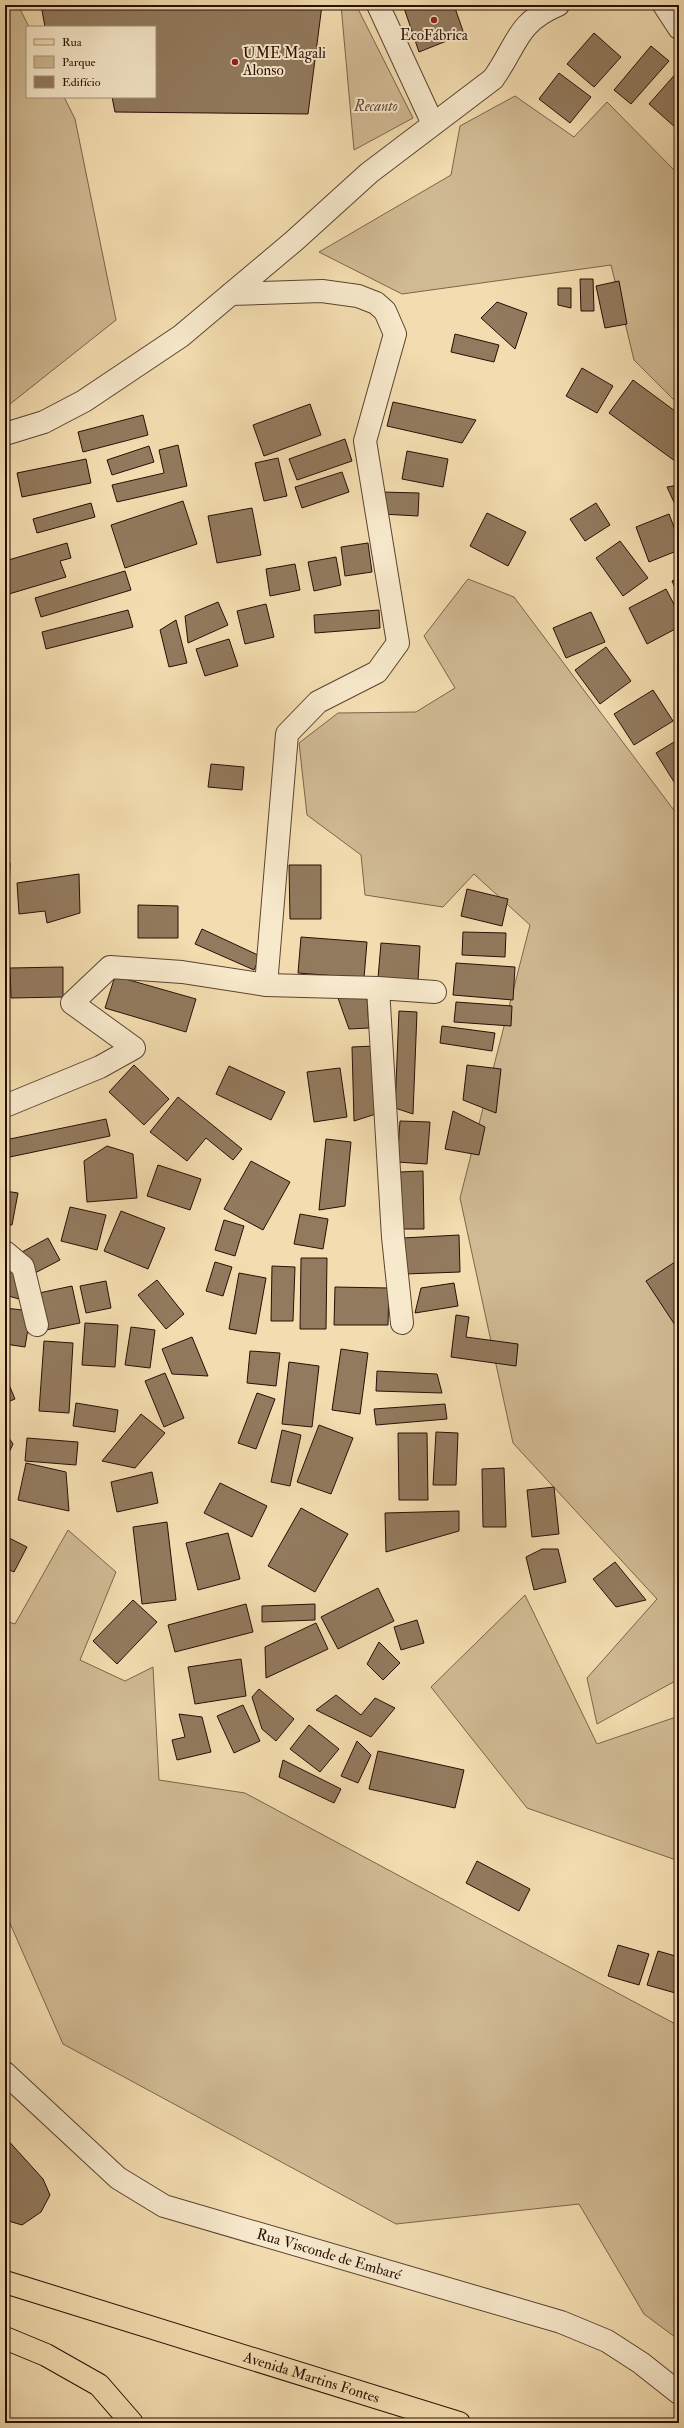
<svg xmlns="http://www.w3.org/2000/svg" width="684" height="2428" viewBox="0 0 684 2428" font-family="'IM FELL Double Pica',serif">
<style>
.green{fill:#d0ba93;stroke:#7c644c}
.building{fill:#927a5e;stroke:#280f05}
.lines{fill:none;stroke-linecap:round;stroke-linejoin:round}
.minor-casing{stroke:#5b4230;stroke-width:24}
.primary-casing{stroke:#280f05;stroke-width:24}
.minor{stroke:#f7e9cc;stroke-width:22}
.primary{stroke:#f3ddb0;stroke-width:22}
.poi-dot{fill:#8f2418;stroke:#f7e9cc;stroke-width:1.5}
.labels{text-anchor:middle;stroke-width:4;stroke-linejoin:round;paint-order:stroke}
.poi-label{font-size:15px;fill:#280f05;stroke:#f7e9cc}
.park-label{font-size:15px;font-style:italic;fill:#634b37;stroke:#f7e9cc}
.street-label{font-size:15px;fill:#280f05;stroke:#f7e9cc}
</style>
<rect width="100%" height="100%" fill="#f3ddb0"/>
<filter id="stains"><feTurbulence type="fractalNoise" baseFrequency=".005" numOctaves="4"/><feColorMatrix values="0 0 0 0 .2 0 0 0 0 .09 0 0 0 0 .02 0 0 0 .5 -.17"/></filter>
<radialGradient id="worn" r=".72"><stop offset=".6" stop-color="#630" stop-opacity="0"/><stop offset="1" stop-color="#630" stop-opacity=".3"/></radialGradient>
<g class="green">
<polygon points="5,5 18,5 29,27 27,27 27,97 64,97 75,119 116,320 5,408"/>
<polygon points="341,5 356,5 413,118 354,150"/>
<polygon points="515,96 574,137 607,102 679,175 679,405 634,360 611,265 402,294 319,252 451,175 460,126"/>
<polygon points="468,579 514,597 679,817 679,1679 597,1724 587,1678 657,1599 513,1443 460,1198 530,925 474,874 443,907 365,895 361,855 307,815 299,743 338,713 416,712 455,688 424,636"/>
<polygon points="68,1530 116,1572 80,1660 125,1681 153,1667 159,1780 245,1793 679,2026 679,2340 644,2314 579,2204 396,2224 63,2044 5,1912 5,1621 15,1624"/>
<polygon points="525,1595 597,1744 679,1716 679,1861 527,1808 431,1687"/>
</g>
<g class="building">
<polygon points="41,5 322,5 308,114 115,112 112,97 155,97 155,27 45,27"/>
<polygon points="403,5 454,5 464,34 419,52"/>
<polygon points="594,33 621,57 594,87 567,64"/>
<polygon points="651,46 669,61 631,104 614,90"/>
<polygon points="679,70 679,124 676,128 649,104"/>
<polygon points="559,73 591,97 570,123 539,99"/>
<polygon points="580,279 593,279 594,311 581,311"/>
<polygon points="619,281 627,324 605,328 596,286"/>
<polygon points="558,288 571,288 571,308 558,305"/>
<polygon points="497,302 527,313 515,349 481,318"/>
<polygon points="455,334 499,345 494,362 451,352"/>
<polygon points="582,368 613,386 597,413 566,396"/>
<polygon points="633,380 679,414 679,464 609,413"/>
<polygon points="393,402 476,420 462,443 387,426"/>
<polygon points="310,404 321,435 264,456 253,425"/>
<polygon points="143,415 148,435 83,452 78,432"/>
<polygon points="345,439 352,461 297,480 289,459"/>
<polygon points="178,445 187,486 117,502 112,485 164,473 159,450"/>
<polygon points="149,446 154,462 112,475 107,460"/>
<polygon points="407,451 448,459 443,487 402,479"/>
<polygon points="278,458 287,496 264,501 255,463"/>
<polygon points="86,459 91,483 22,497 17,473"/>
<polygon points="342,472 349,492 302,508 295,487"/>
<polygon points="679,485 679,513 667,487"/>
<polygon points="382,492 419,493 418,516 382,514"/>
<polygon points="183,501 197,544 125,568 111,525"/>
<polygon points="91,503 95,517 37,533 33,519"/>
<polygon points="596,503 610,525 585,541 570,519"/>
<polygon points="252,508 261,555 217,563 208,516"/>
<polygon points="487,513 526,532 508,566 470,546"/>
<polygon points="669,514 679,540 679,550 649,562 636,527"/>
<polygon points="620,541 648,578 623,596 596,558"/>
<polygon points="67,543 71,558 60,561 66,577 9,594 5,580 5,561"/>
<polygon points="368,543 372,572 345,576 341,547"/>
<polygon points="336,557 341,585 314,591 308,562"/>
<polygon points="295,564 300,590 270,596 266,569"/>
<polygon points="125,571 131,590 41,617 35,598"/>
<polygon points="679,578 679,596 672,581"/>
<polygon points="666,589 679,614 679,627 647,644 629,608"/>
<polygon points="218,602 228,625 188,643 185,616"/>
<polygon points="266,604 274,637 245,644 237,611"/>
<polygon points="128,610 133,627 46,649 42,632"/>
<polygon points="379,610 380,628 315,633 314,615"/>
<polygon points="591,612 605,642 566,658 553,628"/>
<polygon points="176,620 187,663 169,667 160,630"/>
<polygon points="229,639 238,666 205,676 196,649"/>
<polygon points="606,647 631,681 600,704 575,670"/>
<polygon points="653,690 673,721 634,745 614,714"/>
<polygon points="679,739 679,790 656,753"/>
<polygon points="211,764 244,767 242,790 208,787"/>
<polygon points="5,863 10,863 9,894 5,894"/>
<polygon points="289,865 321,865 321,919 290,919"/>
<polygon points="79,874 80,913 47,923 45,911 19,914 17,883"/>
<polygon points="467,889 508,899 502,926 461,916"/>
<polygon points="138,905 178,906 178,938 138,938"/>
<polygon points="202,929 260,956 254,970 195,944"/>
<polygon points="463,932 506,933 505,957 462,955"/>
<polygon points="301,937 367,942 364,978 298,973"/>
<polygon points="381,943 420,946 418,981 378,978"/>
<polygon points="456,963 515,967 513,1000 453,995"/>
<polygon points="63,967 63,997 11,998 10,968"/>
<polygon points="115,976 196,999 186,1032 105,1008"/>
<polygon points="367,997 369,1028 349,1029 338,998"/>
<polygon points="456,1002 512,1006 511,1026 454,1022"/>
<polygon points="399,1011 417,1012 413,1114 395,1108"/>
<polygon points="442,1026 495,1033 492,1051 440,1043"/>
<polygon points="374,1046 376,1114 354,1121 352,1047"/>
<polygon points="134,1065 169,1099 144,1125 109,1092"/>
<polygon points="467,1065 501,1069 496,1113 463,1100"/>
<polygon points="229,1066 285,1092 271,1120 216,1094"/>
<polygon points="340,1068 347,1117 314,1122 307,1072"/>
<polygon points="178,1097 242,1149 233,1160 206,1138 187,1161 150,1132"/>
<polygon points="453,1111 485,1127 479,1155 445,1149"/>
<polygon points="106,1119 110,1136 5,1158 5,1140"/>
<polygon points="400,1121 430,1122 427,1164 397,1162"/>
<polygon points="326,1139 351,1142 345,1206 319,1210"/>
<polygon points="107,1146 133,1154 137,1198 87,1202 84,1161"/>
<polygon points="251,1161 290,1182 263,1230 224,1209"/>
<polygon points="158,1165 201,1179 190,1210 147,1196"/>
<polygon points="423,1171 424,1229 400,1229 400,1172"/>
<polygon points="5,1191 18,1193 12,1225 5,1224"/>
<polygon points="70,1207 106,1215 97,1250 61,1241"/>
<polygon points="121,1211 165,1228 148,1269 104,1251"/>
<polygon points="300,1214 328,1219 323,1249 294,1244"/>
<polygon points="224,1220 244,1226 235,1256 215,1250"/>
<polygon points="459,1235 460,1272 405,1274 403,1238"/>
<polygon points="48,1238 60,1260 33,1274 22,1252"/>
<polygon points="301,1258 327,1258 326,1329 300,1329"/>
<polygon points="215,1262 232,1267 223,1296 206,1291"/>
<polygon points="675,1262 679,1268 679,1322 675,1325 646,1281"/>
<polygon points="272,1266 295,1267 293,1321 271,1321"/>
<polygon points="5,1269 18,1273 19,1299 5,1295"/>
<polygon points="239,1273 266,1278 256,1334 229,1329"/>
<polygon points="157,1280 184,1314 166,1329 138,1295"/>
<polygon points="106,1281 111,1308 86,1313 80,1286"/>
<polygon points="454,1283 458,1306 415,1313 421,1288"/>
<polygon points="72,1286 80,1323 46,1330 39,1293"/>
<polygon points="335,1287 389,1288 388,1325 334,1325"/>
<polygon points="5,1308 31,1311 25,1347 5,1344"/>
<polygon points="456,1315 469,1317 466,1337 518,1344 516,1366 451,1357"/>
<polygon points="85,1323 118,1325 115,1367 82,1365"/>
<polygon points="131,1327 155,1330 150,1368 125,1365"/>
<polygon points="192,1337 208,1376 172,1374 162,1349"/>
<polygon points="44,1341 73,1343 69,1413 39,1411"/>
<polygon points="341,1349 368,1353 360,1414 332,1410"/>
<polygon points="250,1351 280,1353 276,1386 247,1383"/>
<polygon points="289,1362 319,1366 312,1427 282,1424"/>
<polygon points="377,1371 437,1374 442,1393 376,1391"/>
<polygon points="165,1373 184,1418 164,1427 145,1381"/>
<polygon points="5,1375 15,1399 5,1403"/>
<polygon points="257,1393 275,1399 256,1449 238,1443"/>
<polygon points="76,1403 118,1410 115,1432 73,1426"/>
<polygon points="445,1404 447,1419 376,1425 374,1409"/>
<polygon points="141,1414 165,1433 135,1468 102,1461"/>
<polygon points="319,1425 353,1438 331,1494 297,1482"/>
<polygon points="282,1430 301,1435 290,1486 271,1482"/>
<polygon points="5,1432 13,1444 5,1461"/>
<polygon points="436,1432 458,1433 456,1485 433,1485"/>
<polygon points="398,1433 427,1433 428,1500 399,1500"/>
<polygon points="27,1438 78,1442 76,1465 25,1461"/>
<polygon points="26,1463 66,1472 69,1511 18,1500"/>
<polygon points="504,1468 506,1527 483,1527 482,1469"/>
<polygon points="152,1472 158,1503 117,1512 111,1482"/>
<polygon points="220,1483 267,1506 252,1537 204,1513"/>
<polygon points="554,1487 559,1534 532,1537 527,1490"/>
<polygon points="301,1508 348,1534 315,1592 268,1566"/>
<polygon points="459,1511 459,1531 386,1552 385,1513"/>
<polygon points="167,1522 176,1600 142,1604 133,1527"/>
<polygon points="228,1533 240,1579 198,1590 186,1543"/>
<polygon points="5,1536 27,1547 14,1572 5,1568"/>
<polygon points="542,1549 558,1549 566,1582 534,1590 526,1557"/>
<polygon points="615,1562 646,1600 616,1607 593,1579"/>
<polygon points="378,1588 394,1621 338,1649 321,1617"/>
<polygon points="133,1600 157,1622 117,1664 93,1641"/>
<polygon points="246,1604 253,1632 175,1652 168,1625"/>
<polygon points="315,1604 315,1620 262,1622 262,1606"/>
<polygon points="417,1620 424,1643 401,1650 394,1627"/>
<polygon points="316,1623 328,1649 266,1678 265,1647"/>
<polygon points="379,1642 400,1663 383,1680 367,1664"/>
<polygon points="241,1659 246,1696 195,1704 188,1667"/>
<polygon points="259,1689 294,1719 276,1741 262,1729 252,1697"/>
<polygon points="336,1695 361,1715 375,1698 395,1708 371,1737 316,1710"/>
<polygon points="243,1705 260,1741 234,1753 217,1716"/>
<polygon points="179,1714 202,1717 211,1752 177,1760 172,1740 185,1737"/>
<polygon points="309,1725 339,1749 320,1772 290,1749"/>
<polygon points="357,1741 371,1755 358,1783 341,1776"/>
<polygon points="378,1751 464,1770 455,1808 369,1789"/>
<polygon points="283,1760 341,1789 334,1803 279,1777"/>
<polygon points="477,1861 530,1889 519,1911 466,1883"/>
<polygon points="679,1917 679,1927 675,1925"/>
<polygon points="618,1945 649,1954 639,1985 608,1976"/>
<polygon points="658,1951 679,1957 679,1994 647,1985"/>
<polygon points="5,2137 43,2179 50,2195 41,2212 22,2225 5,2220"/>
</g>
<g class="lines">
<g class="minor-casing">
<g id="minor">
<polyline points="378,5 433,124"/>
<polyline points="664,5 679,28"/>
<polyline points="231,294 322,291 358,296 376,303 385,311 395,334 365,441 398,643 377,672 318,702 287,734 266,985"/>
<path d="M5,434L44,422L84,401L181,336L294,241L369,173L493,79C518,44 516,23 558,5"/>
<polyline points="378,988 393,1237 402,1323"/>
<polyline points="5,1106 100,1067 134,1048 72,1003 110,967 182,972 266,985 378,988 435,992"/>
<polyline points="5,1252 23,1267 37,1325"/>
<path id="s1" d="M5,2073L118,2178L164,2206L561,2322L607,2341L641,2363L679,2393"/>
</g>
</g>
<g class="primary-casing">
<g id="primary">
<path id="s2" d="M5,2282L459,2423"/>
<polyline points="5,2338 46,2355 99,2385 132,2423"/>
</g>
</g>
<use href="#minor" class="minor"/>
<use href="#primary" class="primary"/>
</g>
<g class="poi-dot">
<circle cx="434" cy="20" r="4"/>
<circle cx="235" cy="62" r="4"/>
</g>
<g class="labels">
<g class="poi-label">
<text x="434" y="40">EcoFábrica</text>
<text x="243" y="58" text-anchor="start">UME Magali<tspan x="243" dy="17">Alonso</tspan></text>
</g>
<g class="park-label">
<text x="376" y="111">Recanto</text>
</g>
<g class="street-label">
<text dy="5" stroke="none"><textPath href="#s1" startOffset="380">Rua Visconde de Embaré</textPath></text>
<text dy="5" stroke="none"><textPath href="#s2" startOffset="321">Avenida Martins Fontes</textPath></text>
</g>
</g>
<rect width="684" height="2428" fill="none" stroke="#f3ddb0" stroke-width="20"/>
<rect x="6" y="6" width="672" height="2416" fill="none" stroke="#280f05" stroke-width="2"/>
<rect x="10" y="10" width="664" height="2408" fill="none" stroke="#280f05"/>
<rect x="26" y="26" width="130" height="72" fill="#f7e9cc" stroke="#a4927c"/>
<rect x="34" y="39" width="20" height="6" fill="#f3ddb0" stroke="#a4927c"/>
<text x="62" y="46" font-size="12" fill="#280f05">Rua</text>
<rect x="34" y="56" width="20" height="12" fill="#d0ba93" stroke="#a4927c"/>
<text x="62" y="66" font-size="12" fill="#280f05">Parque</text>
<rect x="34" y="76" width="20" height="12" fill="#927a5e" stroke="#a4927c"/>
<text x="62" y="86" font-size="12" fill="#280f05">Edifício</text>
<rect width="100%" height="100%" filter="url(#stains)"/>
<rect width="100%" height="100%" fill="url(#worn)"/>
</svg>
